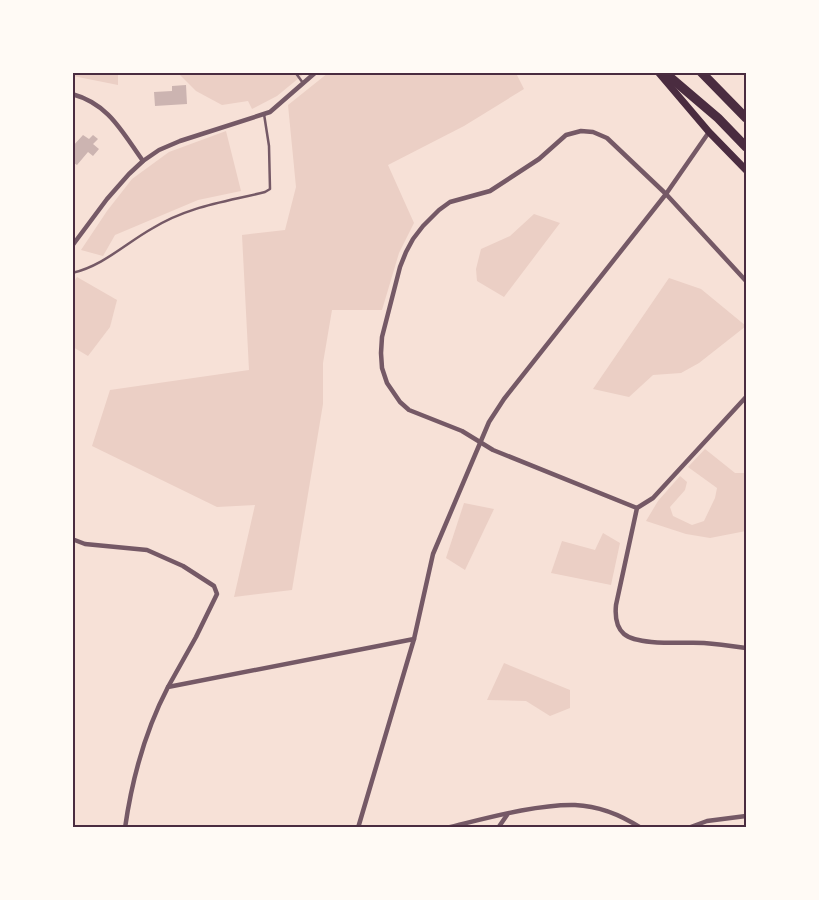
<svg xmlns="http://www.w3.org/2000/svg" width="819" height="900" viewBox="0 0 819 900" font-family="'Titillium Web',sans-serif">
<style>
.green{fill:#ebcfc5}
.building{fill:#ccb4b1}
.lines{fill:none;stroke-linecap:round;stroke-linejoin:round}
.service{stroke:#755966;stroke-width:2.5}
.minor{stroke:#755966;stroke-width:4.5}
.primary{stroke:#4a2c40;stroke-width:7}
.motorway{stroke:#4a2c40;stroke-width:9}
.neatline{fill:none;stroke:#4a2c40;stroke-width:2}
</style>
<rect width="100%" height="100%" fill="#f7e1d7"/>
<g class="green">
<polygon points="72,73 118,73 118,85 73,76"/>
<polygon points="178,73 305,73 277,96 252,109 248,101 222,105 196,91"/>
<polygon points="328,73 516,73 524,89 464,126 388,165 414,223 399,253 382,310 332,310 323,363 323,404 292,590 234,597 255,505 217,507 92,446 110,390 249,370 242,235 285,230 296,187 288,105"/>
<polygon points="226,131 241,191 198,200 115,235 103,256 81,250 107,211 132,179 169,152"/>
<polygon points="534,214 560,223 504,297 477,281 476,269 481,249 510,236"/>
<polygon points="77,277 117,300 110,327 88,356 73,347 73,283"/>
<polygon points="669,278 701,289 746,326 699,363 681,373 653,375 629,397 593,389"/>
<polygon points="705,449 735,473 746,473 746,531 710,538 686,534 646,521 658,501 680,476 687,482 685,490 670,507 673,516 692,525 704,521 715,498 717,488 688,467"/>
<polygon points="464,503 494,509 465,570 446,558"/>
<polygon points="603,533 620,543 611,585 551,573 562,541 595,550"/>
<polygon points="504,663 570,690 570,708 550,716 526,701 487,700"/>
</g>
<g class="building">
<polygon points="186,85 187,104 155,106 154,92 172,91 172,86"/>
<polygon points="83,135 89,139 93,135 98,139 93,144 99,149 93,156 88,152 77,165 72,162 72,147"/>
</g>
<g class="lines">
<g class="service">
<polyline points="295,72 303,83"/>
<path d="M72,273C103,266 126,243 153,228C189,206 225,202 265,192L270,189L269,146L264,114"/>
</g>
<g class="minor">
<path d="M72,94C109,104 122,132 143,161"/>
<polyline points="72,246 107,199 129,174 143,161 159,150 180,141 270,112 316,72"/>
<polyline points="746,281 666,194 607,138 593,132 581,131 566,135 539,159 490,191 450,202 439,210 423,226 413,239 406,252 400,267 382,337 381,353 382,368 387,383 400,402 409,410 462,431 493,450 637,508 653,498 746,397"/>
<path d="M637,508L616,605C615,615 616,627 624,634C638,646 686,642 704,643C718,644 732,646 746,648"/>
<polyline points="72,539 85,544 147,550 183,566 214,586 217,594 196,637 168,687"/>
<path d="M125,828C132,779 145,731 168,687L414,639"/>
<polyline points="358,828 414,639 433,554 489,422 504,399 666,194 709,132"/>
<path d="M446,828C484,819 536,804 575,805C599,806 621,815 641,828"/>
<polyline points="498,828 507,815"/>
<polyline points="688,828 707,821 746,816"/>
</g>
<polyline class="primary" points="658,72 709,132 746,170"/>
<g class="motorway">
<polyline points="664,72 718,118 746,147"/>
<polyline points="701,72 746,118"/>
</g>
</g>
<rect width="819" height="900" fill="none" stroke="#fffaf5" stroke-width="148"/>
<rect x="74" y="74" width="671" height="752" class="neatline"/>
</svg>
